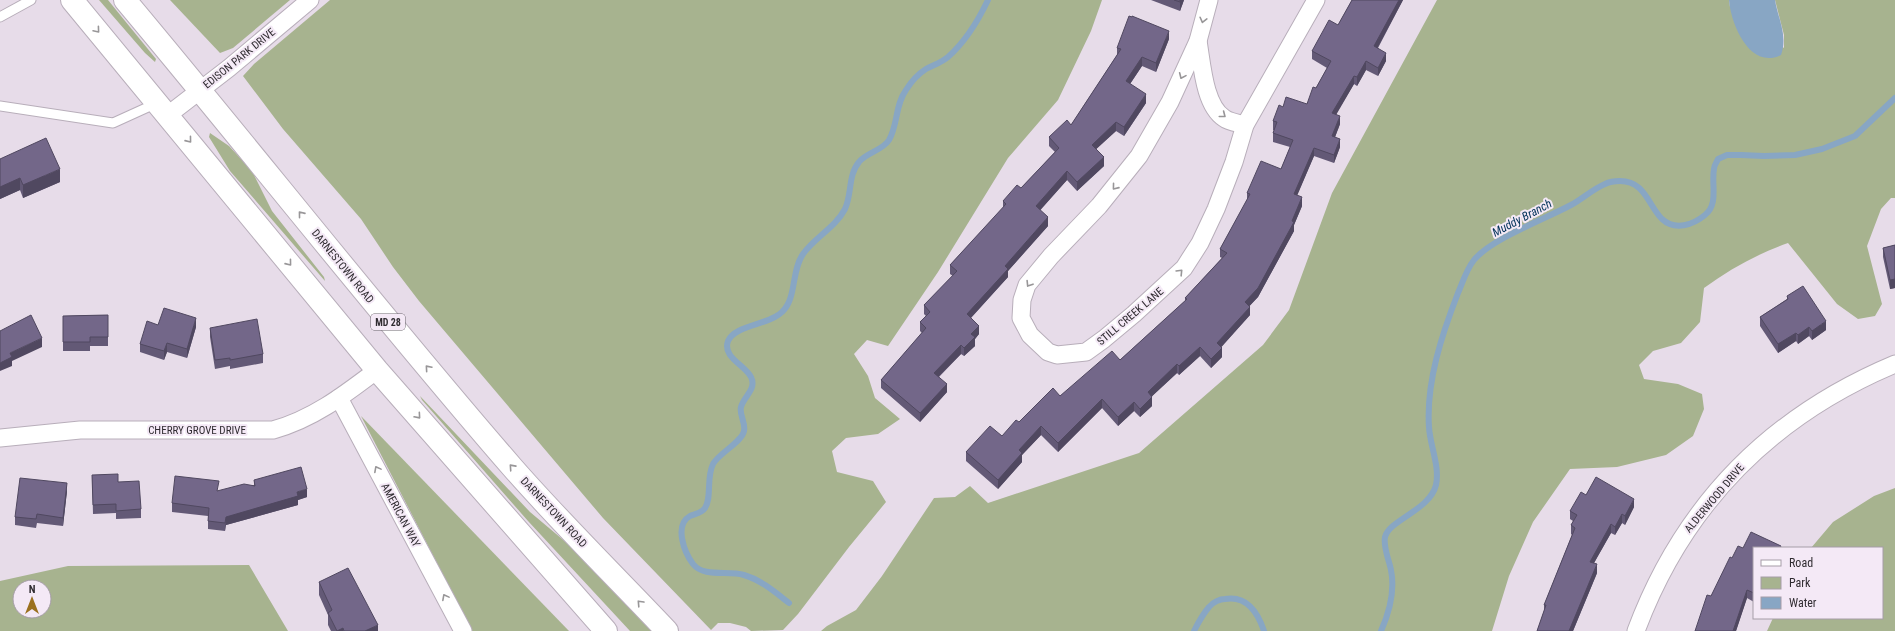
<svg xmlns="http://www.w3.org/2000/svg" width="1895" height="631" viewBox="0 0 1895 631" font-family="'Roboto Condensed',sans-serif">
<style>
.green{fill:#a7b38f;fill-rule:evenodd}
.water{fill:#88a6c4}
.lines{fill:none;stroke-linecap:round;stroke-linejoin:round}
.stream{stroke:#88a6c4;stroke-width:6}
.service-casing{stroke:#b8aeba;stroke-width:11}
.minor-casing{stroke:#b8aeba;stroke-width:19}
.primary-casing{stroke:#b8aeba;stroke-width:24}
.service{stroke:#fff;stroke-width:9}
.minor{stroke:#fff;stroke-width:17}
.primary{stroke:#fff;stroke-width:22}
.wall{fill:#635976}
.shaded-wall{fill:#504860}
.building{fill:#736789;stroke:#504860}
.oneway{stroke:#989698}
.labels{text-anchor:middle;stroke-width:4;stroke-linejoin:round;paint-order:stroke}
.shield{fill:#f4e9f6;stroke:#6b656c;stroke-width:1}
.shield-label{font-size:10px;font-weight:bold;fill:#302c31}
.street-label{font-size:11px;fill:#302c31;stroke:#f4e9f6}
.water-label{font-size:12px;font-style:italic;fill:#003158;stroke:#f4e9f6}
</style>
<rect width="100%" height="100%" fill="#e7dce9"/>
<g class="green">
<polygon points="99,0 108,0 156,59 155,62 145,53"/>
<polygon points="170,0 290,0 233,48 220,53"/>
<polygon points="330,0 1102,0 1091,31 1058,100 1008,158 938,272 888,346 867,340 854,354 868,376 875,398 900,419 878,434 846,438 832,451 837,472 873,481 886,502 849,547 798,614 783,630 751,631 746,627 730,623 718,623 711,630 603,518 419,301 393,267 361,219 283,129 243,76 254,64"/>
<path d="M1437,0H1729L1730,7L1784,48V35L1775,0H1895V198H1891L1881,209L1867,246L1882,304L1875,316L1858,319L1837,304L1788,243C1757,254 1730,269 1704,288L1700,322L1681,343L1653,351L1639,365L1644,379L1678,384L1702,394L1704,409L1693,436L1666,455L1617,467L1570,469L1533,522L1509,576L1492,631H821L827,626L856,610L882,576L934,498L955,497L970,486L988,503L1139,453L1263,345L1289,310L1332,193Z"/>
<polygon points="210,133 229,146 252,171 272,211 324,277 325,281 230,171 209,137"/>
<polygon points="420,396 530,512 574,549 654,631 630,631 528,521 422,400"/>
<polygon points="361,416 569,631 472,631"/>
<polygon points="1895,488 1895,631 1767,631 1773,618 1882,618 1882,548 1811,548 1833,522 1874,496"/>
<path d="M249,565L288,631H0V581L68,566ZM20,587H44V611H20Z"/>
</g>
<path class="water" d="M1729,0H1775C1778,19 1788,35 1781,55C1750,70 1731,25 1729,0Z"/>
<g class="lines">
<g class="stream">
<path d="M789,603C775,592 761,580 744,575C728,570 704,578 693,564C684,552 674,525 690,516C695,514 702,513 705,508C712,498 706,478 713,464C719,453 742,442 744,431C746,423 739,415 741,407C744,396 757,389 751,377C745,365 722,357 728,341C735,325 769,325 782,312C797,298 791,271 803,254C815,237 835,228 845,209C852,194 848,175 859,162C867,152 882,151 889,140C898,125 895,105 906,90C911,82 918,74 926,69C933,65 941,63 948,57C965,42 978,21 988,0"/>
<path d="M1194,631C1198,623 1203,614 1209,607C1213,602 1220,599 1225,599C1247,595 1258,613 1264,631"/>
<path d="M1381,631C1389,613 1395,590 1391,570C1389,560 1383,547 1385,537C1389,520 1430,510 1436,485C1440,466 1430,446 1429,427C1426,382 1442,334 1458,293C1463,282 1466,270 1474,260C1491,239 1545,219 1571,205C1582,199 1593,189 1605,184C1609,182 1616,181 1620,181C1645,181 1648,205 1662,219C1675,231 1693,225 1705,215C1719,204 1711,184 1714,169C1714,165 1717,162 1718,159L1727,155H1741L1764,156L1795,155L1822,149L1855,136L1895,98"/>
</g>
<g class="service-casing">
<g id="service">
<polyline points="0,17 31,0"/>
<polyline points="0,106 113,123 157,103"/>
</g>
</g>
<g class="minor-casing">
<g id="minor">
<polyline points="1209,0 1198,41 1170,102 1139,156 1099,206 1051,256 1027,285 1022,300 1021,318 1030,335 1048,352 1057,355 1086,352 1104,339 1134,314 1184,268 1200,243 1216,209 1234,162 1245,125 1316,0"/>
<path d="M1198,41C1202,63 1204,105 1224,118C1229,122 1238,123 1245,125"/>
<polyline points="168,115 229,68 310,0"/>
<polyline points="339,398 463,631"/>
<path d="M0,438L80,430H273C313,419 344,395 377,370"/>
<path d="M1636,631C1683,505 1771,416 1895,364"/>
</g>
</g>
<g class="primary-casing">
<g id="primary">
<polyline points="72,0 377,370 606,631"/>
<path d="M125,0C255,155 379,314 512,467C561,523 615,576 667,631"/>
</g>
</g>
<use href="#service" class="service"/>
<use href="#minor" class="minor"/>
<use href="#primary" class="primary"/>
</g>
<g class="wall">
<polygon points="1151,0 1184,0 1180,11"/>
<polygon points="1352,0 1403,0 1378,48 1386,61 1378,76 1366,70 1357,86 1354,84 1336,114 1340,124 1335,137 1340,147 1334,163 1314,156 1297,195 1302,206 1294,225 1294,231 1258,297 1249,306 1250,315 1221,347 1222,357 1211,368 1200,356 1179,375 1177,373 1152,396 1152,406 1140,417 1134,411 1118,426 1102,408 1058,452 1041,435 1022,455 1022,462 998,489 966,461 966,452 1002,436 1019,422 1060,396 1120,360 1185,301 1185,298 1222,258 1220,257 1220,249 1247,200 1247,193 1281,169 1290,147 1273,142 1273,133 1274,130 1273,130 1273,121 1283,107 1307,104 1327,68 1312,59 1312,51 1338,25"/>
<polygon points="1169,39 1156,72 1142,66 1130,84 1146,103 1124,136 1116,131 1096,149 1104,166 1077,191 1067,180 1040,210 1048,226 1008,271 1008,277 971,318 979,334 975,339 975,346 964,356 961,354 939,377 947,392 920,422 881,388 881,380 922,333 920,331 920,322 926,316 924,314 924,305 953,276 950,274 950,265 1003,208 1003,201 1021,188 1055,152 1049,146 1049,137 1071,125 1117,55 1117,48"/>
<polygon points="0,159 60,182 23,198 20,190 0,199"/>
<polygon points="1895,245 1895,288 1890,289 1883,257 1883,248"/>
<polygon points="1787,296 1826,330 1812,340 1809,336 1798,344 1796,341 1778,353 1760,326 1760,317 1787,299"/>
<polygon points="108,315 108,346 90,346 90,351 63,351 63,316"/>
<polygon points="158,325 196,327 187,358 167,352 164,360 140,352 140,344"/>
<polygon points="210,328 263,354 263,363 230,369 230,366 215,369 210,337"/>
<polygon points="92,475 118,482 141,509 141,518 116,519 116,513 93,514"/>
<polygon points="254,480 307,497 298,500 298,505 226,525 225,531 208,529 208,516 172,512 172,503 254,485"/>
<polygon points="67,491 63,526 37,523 36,528 15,525 15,517"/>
<polygon points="1586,495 1634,507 1625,525 1622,523 1615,535 1611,533 1594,563 1597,573 1573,631 1537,631 1544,611 1544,605 1572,535 1571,534 1571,525 1573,521 1570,519 1570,511"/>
<polygon points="1743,548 1781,548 1754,548 1754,602 1747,598 1736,631 1695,631 1711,596 1732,558"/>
<polygon points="319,582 378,631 331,631 328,625 328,615 319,595"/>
</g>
<g class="shaded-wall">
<polygon points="1180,0 1184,0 1180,11"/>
<polygon points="1399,0 1403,0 1374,54 1374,46"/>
<polygon points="1169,31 1169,39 1156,72 1156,63"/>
<polygon points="1386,53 1386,61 1378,76 1378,68"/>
<polygon points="1142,57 1142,66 1126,90 1126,81"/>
<polygon points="1366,61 1366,70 1357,86 1357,77"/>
<polygon points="1354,76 1354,84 1332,122 1332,113"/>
<polygon points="1146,94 1146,103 1124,136 1124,127"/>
<polygon points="1340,116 1340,124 1332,145 1332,136"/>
<polygon points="1116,122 1116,131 1092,153 1092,145"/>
<polygon points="1340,139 1340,147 1334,163 1334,155"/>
<polygon points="1314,148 1314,156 1294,203 1294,194"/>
<polygon points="1104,157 1104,166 1077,191 1077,182"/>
<polygon points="60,169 60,182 23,198 23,185"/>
<polygon points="1067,171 1067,180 1036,215 1036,206"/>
<polygon points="20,178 20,190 0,199 0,187"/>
<polygon points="1302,197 1302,206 1294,225 1294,231 1258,297 1245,311 1245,302 1292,221"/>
<polygon points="1048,217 1048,226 1008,271 1008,277 967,322 967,314 1005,266"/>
<polygon points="1895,279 1895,288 1890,289 1890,280"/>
<polygon points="1250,307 1250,315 1217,352 1217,343"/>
<polygon points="196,318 196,327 187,358 187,349"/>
<polygon points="1826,321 1826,330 1812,340 1812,331"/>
<polygon points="979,326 979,334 975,339 975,346 964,356 964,348 971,334"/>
<polygon points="1809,327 1809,336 1798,344 1798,335"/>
<polygon points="1796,333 1796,341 1778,353 1778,344"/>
<polygon points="42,338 42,347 12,361 12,366 0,371 0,363 10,353"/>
<polygon points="167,343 167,352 164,360 164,351"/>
<polygon points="961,345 961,354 934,381 934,373"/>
<polygon points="1200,347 1200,356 1179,375 1179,366"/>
<polygon points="1222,348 1222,357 1211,368 1211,359"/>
<polygon points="1177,364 1177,373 1148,400 1148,392"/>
<polygon points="947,384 947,392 920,422 920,413"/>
<polygon points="1152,397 1152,406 1140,417 1140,409"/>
<polygon points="1102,399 1102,408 1058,452 1058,443"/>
<polygon points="1134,402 1134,411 1118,426 1118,417"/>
<polygon points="1041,426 1041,435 1022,455 1022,462 998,489 998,480 1019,450"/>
<polygon points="67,483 67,491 63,526 63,518"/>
<polygon points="307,489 307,497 298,500 298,505 226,525 225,531 226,517 297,492"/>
<polygon points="1634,499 1634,507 1625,525 1625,516"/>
<polygon points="1622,514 1622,523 1615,535 1615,527"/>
<polygon points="1611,524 1611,533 1590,570 1590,562"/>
<polygon points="1597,564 1597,573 1573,631 1569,631"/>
<polygon points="1747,590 1747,598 1736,631 1733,631"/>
<polygon points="378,625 378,631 365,631"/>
<polygon points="343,628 343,631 337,631"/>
</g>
<g class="building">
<polygon points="1174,0 1180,0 1180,2"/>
<polygon points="1352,0 1399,0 1374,46 1386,53 1378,68 1366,61 1357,77 1354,76 1332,113 1340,116 1332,136 1340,139 1334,155 1314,148 1294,194 1302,197 1292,221 1294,222 1258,288 1245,302 1250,307 1217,343 1222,348 1211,359 1200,347 1179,366 1177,364 1148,392 1152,397 1140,409 1134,402 1118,417 1102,399 1058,443 1041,426 1019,450 1022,453 998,480 966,452 990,426 1002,436 1016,420 1019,422 1053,388 1060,396 1112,351 1120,360 1187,299 1185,298 1227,253 1220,249 1250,194 1247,193 1261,161 1281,169 1293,140 1273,133 1277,122 1273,121 1279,105 1283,107 1286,97 1307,104 1313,87 1316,88 1331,61 1312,51 1329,20 1338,25"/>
<polygon points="1129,16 1132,17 1132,16 1169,31 1156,63 1142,57 1126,81 1146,94 1124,127 1116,122 1092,145 1104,157 1077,182 1067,171 1036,206 1048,217 1005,266 1008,269 967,314 979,326 971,334 975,337 964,348 961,345 934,373 947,384 920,413 881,380 926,328 920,322 930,312 924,305 957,271 950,265 1006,204 1003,201 1017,185 1021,188 1059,148 1049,137 1067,120 1071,125 1121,49 1117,48"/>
<polygon points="46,138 60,169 23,185 20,178 0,187 0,159"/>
<polygon points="1895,245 1895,279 1890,280 1883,248"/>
<polygon points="1803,286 1826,321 1812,331 1809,327 1798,335 1796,333 1778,344 1760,317 1788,299 1787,296"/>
<polygon points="164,308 196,318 187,349 167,343 164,351 140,344 147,321 158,325"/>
<polygon points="31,315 42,338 10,353 12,357 0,363 0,331"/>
<polygon points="108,315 108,337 90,337 90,342 63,342 63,316"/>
<polygon points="257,319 263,354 230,360 230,358 215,360 210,328"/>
<polygon points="301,467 307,489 297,492 298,496 226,517 225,523 208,521 209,508 172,503 175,476 219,481 217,491 244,484 255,486 254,480"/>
<polygon points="118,474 118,482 139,481 141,509 116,511 116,504 93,505 92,475"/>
<polygon points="1596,477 1634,499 1625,516 1622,514 1615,527 1611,524 1590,562 1597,564 1569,631 1537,631 1546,605 1544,605 1575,528 1571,525 1577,515 1570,511 1581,492 1586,495"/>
<polygon points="20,478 67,483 63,518 37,514 36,519 15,517"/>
<polygon points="1751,532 1781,546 1780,548 1754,548 1754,593 1747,590 1733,631 1695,631 1707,595 1711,596 1730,557 1732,558 1738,546 1743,548"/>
<polygon points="348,568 378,625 365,631 344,631 343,628 337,631 328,613 332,610 319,582"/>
</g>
<defs><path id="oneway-chevron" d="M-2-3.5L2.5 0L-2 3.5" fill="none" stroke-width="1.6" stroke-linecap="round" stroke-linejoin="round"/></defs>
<g class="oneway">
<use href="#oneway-chevron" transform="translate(1203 20) rotate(104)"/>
<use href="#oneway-chevron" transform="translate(97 30) rotate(50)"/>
<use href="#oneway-chevron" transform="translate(1182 76) rotate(114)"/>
<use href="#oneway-chevron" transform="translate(1223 115) rotate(38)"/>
<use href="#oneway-chevron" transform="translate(189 140) rotate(51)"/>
<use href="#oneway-chevron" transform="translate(1115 187) rotate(129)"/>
<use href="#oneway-chevron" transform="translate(301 214) rotate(-129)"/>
<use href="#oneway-chevron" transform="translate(289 263) rotate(51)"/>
<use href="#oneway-chevron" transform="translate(1180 272) rotate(-46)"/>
<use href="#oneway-chevron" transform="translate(1029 284) rotate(122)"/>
<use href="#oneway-chevron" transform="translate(428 368) rotate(-131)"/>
<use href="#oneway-chevron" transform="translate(418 416) rotate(49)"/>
<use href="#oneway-chevron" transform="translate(512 467) rotate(-132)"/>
<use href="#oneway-chevron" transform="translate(377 469) rotate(-118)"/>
<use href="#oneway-chevron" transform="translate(445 597) rotate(-118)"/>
<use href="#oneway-chevron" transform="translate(640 603) rotate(-133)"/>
</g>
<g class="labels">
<rect class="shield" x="371" y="314" width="34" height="16" rx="3"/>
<g class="shield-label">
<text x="388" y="326">MD 28</text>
</g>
<g class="street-label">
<text transform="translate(239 58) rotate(-39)" y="4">EDISON PARK DRIVE</text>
<text transform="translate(343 266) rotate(51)" y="4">DARNESTOWN ROAD</text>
<text transform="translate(1130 316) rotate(-40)" y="4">STILL CREEK LANE</text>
<text x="197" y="434">CHERRY GROVE DRIVE</text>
<text transform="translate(1714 498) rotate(-50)" y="4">ALDERWOOD DRIVE</text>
<text transform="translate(554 512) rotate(47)" y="4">DARNESTOWN ROAD</text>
<text transform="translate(401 515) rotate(62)" y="4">AMERICAN WAY</text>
</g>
<g class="water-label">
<text transform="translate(1522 218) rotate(-28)" y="4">Muddy Branch</text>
</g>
</g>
<rect x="1753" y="547" width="130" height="72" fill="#f4e9f6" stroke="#a69da7"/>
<rect x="1761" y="560" width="20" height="6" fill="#ffffff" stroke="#a69da7"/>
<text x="1789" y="567" font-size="12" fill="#302c31">Road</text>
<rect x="1761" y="577" width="20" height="12" fill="#a7b38f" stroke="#a69da7"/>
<text x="1789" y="587" font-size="12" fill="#302c31">Park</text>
<rect x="1761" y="597" width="20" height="12" fill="#88a6c4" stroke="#a69da7"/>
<text x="1789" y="607" font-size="12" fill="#302c31">Water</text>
<g transform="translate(32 599)"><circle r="19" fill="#f4e9f6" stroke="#a69da7"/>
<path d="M0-3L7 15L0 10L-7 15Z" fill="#9b701f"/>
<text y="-6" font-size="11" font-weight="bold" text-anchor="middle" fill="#302c31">N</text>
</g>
</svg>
